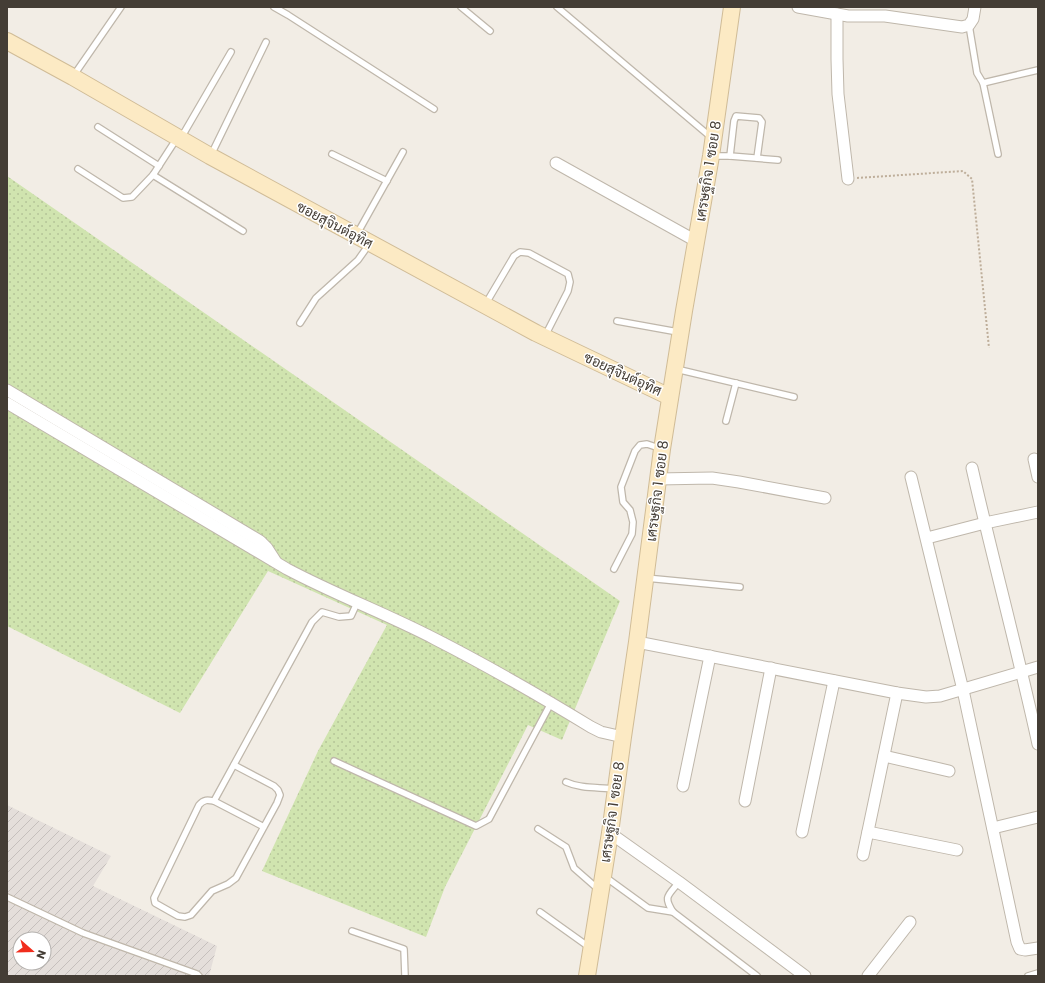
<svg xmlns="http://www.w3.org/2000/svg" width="1045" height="983" viewBox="0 0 1045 983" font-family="Poppins,Sarabun,sans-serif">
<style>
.industrial{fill:url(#industrial-furrows);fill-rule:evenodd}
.garden{fill:url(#garden-dots)}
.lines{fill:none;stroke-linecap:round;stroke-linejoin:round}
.lane-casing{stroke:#bfb7ab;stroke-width:8}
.street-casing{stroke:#bfb7ab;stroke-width:13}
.secondary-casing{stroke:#d0bc97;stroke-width:18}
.path{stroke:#beae9a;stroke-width:2;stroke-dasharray:2 2;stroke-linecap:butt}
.lane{stroke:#fff;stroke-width:5.5}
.street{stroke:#fff;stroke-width:11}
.secondary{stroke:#fceac4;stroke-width:16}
.labels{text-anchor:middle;stroke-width:3;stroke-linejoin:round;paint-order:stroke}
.street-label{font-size:14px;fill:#443d35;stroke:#fff}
</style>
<defs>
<pattern id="industrial-furrows" width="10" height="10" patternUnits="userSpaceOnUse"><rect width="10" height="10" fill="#e4deda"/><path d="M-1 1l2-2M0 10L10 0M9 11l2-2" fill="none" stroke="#c5bfbc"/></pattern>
<pattern id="garden-dots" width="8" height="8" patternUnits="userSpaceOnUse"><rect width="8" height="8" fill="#d0e4af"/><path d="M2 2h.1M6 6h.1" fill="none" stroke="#b4c497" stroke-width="1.8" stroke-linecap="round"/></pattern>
</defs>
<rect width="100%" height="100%" fill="#f2ede5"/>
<path class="industrial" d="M7,805L111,856L93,886L217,946L209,976H7ZM20,939H44V963H20Z"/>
<polygon class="garden" points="7,176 620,601 562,740 528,725 445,887 426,937 262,871 318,751 387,625 268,571 180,713 7,626"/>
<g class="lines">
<g class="lane-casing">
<g id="lane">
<polyline points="274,7 288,15 434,109"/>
<polyline points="461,7 490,31"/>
<polyline points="557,7 712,138"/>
<polyline points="969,25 977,73 983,83 1038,70"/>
<polyline points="74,75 121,7"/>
<polyline points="983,83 998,154"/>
<polyline points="98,127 159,166"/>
<polyline points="181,138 231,52"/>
<polyline points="332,154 387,181"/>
<polyline points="211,155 266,42"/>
<polyline points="712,156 730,156 778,160"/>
<polyline points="730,156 734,121 736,116 759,118 762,122 757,158"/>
<polyline points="78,169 123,198 132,197 153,175 177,138"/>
<polyline points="153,175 243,231"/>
<polyline points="357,234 403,152"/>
<polyline points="485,305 514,256 520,252 529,253 568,274 570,282 568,291 545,336"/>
<polyline points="617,321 678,332"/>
<polyline points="300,323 316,298 358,260 370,243"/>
<polyline points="676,369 794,397"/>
<polyline points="726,421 736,383"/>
<polyline points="614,569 632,534 633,522 630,510 623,502 621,487 635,451 640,445 647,444 662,449"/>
<polyline points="646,578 740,587"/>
<polyline points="334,761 476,826 489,819 551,703"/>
<path d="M234,765L274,786L278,790L280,795L277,803L236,878L228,884L212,891L191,915L185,917L178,916L155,903L154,898L199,805C204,799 208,800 214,801L264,827"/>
<path d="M566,782C581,789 599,787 615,789"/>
<polyline points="214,801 312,622 322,612 339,617 351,616 357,603"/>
<polyline points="538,829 566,847 574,868 598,889"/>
<polyline points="604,876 648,908 673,912"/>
<path d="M679,882C668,896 663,896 673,912L757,976"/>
<polyline points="7,897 83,933 197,974 199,976"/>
<polyline points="540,912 589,947"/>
<polyline points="352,931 404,949 405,976"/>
<polyline points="1028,976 1038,973"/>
</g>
</g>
<g class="street-casing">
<g id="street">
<polyline points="798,7 848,16 885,16 962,27 969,25 973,19 975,7"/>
<polyline points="837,14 837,59 838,94 848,179"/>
<polyline points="556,163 696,241"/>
<polyline points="7,390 260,541 267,548 276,562"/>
<path d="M7,403L287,569C336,595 387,614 435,639C488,666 540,696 591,727L601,732L623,737"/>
<polyline points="1034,459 1038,477"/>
<path d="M972,468C993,560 1018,652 1038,744"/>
<polyline points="911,477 963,690 1017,942 1020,949 1025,950 1038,948"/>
<polyline points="658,479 712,478 739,482 825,498"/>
<polyline points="927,538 985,523 1038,512"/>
<polyline points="637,642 897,693 926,697 940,696 1038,667"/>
<polyline points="884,756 949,771"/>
<polyline points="683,786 710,656"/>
<polyline points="745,801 771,668"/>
<polyline points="993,828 1038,817"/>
<polyline points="802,832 834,681"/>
<polyline points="868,832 957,850"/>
<polyline points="610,833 679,882 805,976"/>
<polyline points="863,855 897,693"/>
<polyline points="868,976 910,922"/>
</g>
</g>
<g class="secondary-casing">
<g id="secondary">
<polyline points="7,41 73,77 210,156 536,333 670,397"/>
<polyline points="587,976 610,833 623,737 637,642 662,449 684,311 711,156 732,7"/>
</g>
</g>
<polyline class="path" points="857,178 963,171 972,179 989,348"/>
<use href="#lane" class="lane"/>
<use href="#street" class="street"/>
<use href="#secondary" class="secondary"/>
</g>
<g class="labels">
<g class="street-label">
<text transform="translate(708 171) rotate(-81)" y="5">เศรษฐกิจ 1 ซอย 8</text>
<text transform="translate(335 225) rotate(28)" y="5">ซอยสุจินต์อุทิศ</text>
<text transform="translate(623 374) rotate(25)" y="5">ซอยสุจินต์อุทิศ</text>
<text transform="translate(657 491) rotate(-83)" y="5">เศรษฐกิจ 1 ซอย 8</text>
<text transform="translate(612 812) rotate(-82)" y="5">เศรษฐกิจ 1 ซอย 8</text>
</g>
</g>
<rect width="1045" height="983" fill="none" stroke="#443d35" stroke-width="16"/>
<g transform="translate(32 951) rotate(110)"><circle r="19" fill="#ffffff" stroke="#b4b1ae"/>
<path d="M0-3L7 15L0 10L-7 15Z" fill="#f02d1d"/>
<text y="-6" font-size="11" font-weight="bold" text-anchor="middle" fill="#443d35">N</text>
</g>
</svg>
